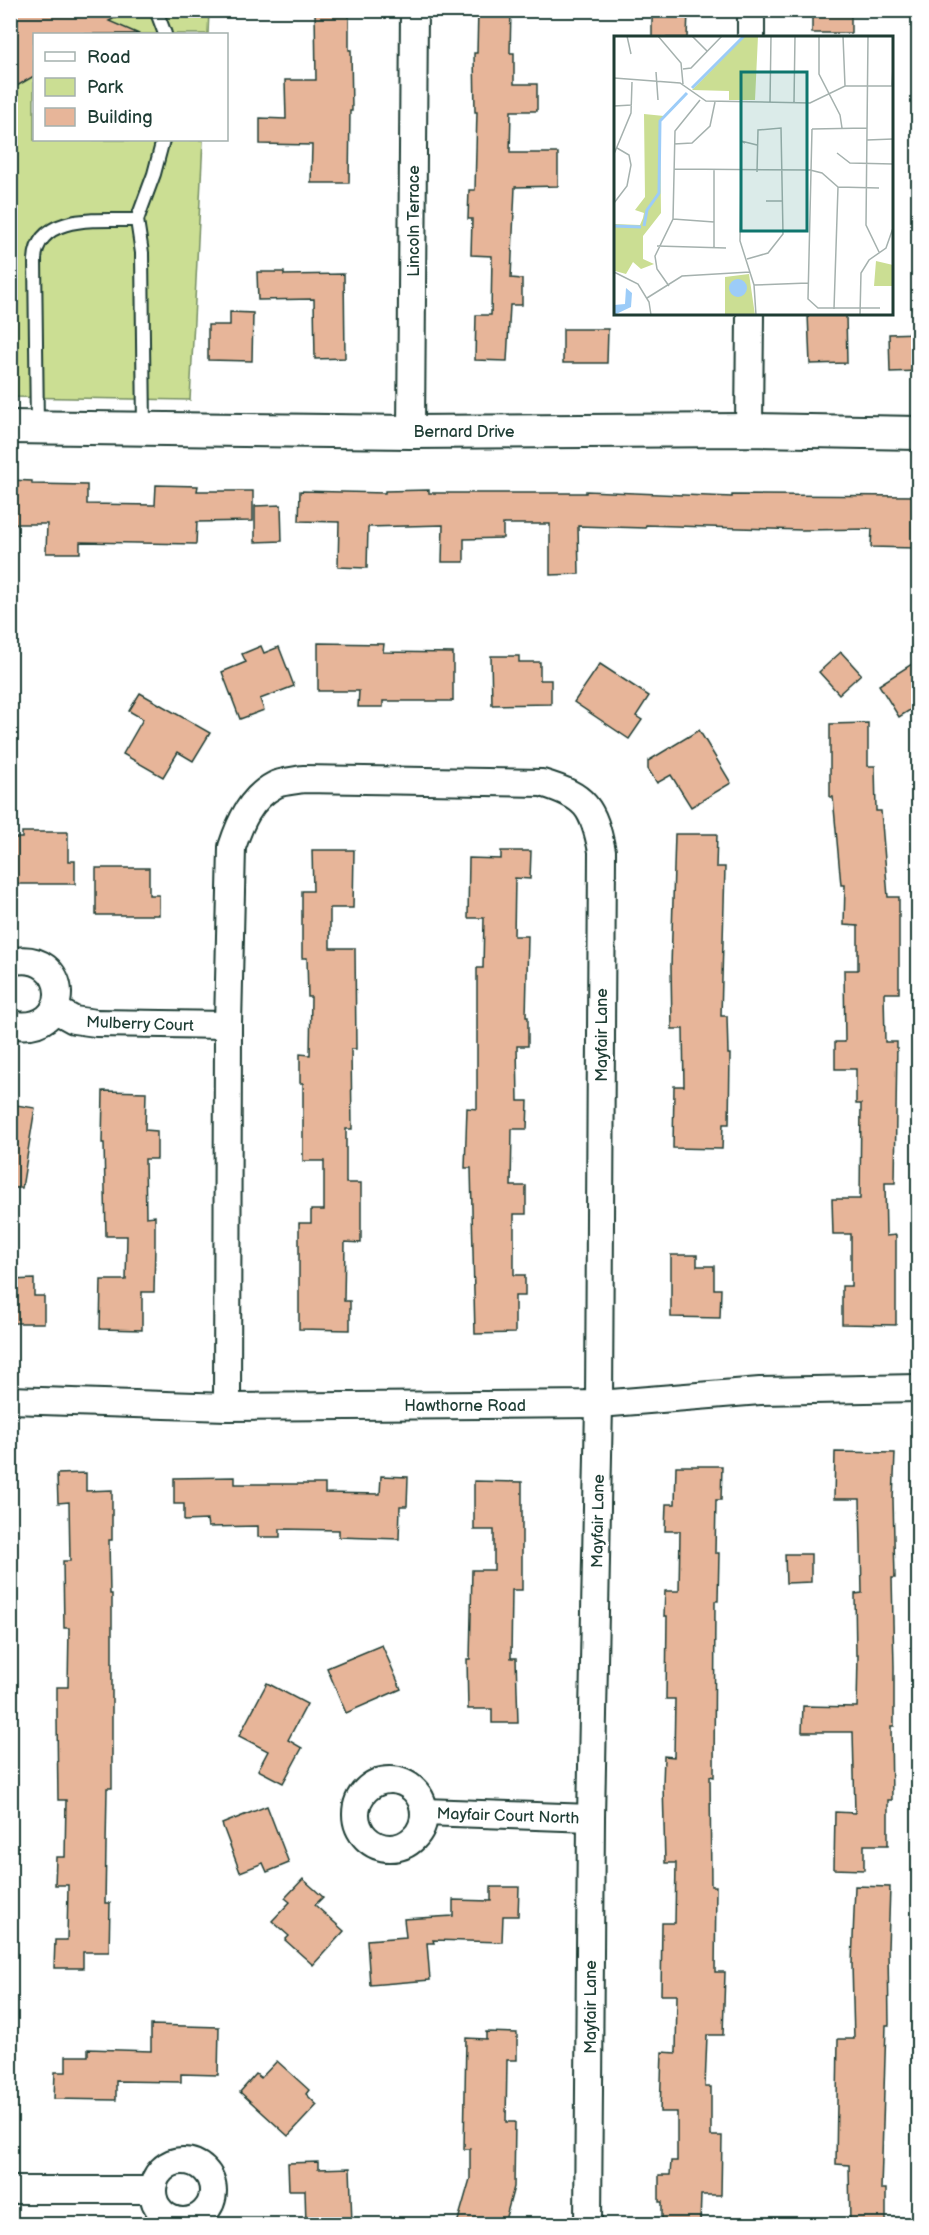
<svg xmlns="http://www.w3.org/2000/svg" width="929" height="2235" viewBox="0 0 929 2235" font-family="'Balsamiq Sans',sans-serif">
<style>
.green{fill:#cbde93;stroke:#758e64;stroke-width:1.5}
.building{fill:#e7b599;stroke:#1f3d34;stroke-width:1.5}
.lines{fill:none;stroke-linecap:round;stroke-linejoin:round}
.service-casing{stroke:#1f3d34;stroke-width:16}
.minor-casing{stroke:#1f3d34;stroke-width:30}
.tertiary-casing{stroke:#1f3d34;stroke-width:36}
.service{stroke:#fff;stroke-width:12}
.minor{stroke:#fff;stroke-width:26}
.tertiary{stroke:#fff;stroke-width:32}
.labels{text-anchor:middle;stroke-width:6;stroke-linejoin:round;paint-order:stroke}
.street-label{font-size:16px;fill:#1f3d34;stroke:#fff}
.inset-river{fill:none;stroke:#9cccf8;stroke-width:3}
.inset-road{fill:none;stroke:#a5b1ae;stroke-width:1.5}
.view{fill:#0f766e;fill-opacity:0.15;stroke:#0f766e;stroke-width:3}
.inset-edge{fill:none;stroke:#1f3d34;stroke-width:3}
</style>
<rect width="100%" height="100%" fill="#fff"/>
<filter id="ink" filterUnits="userSpaceOnUse"><feTurbulence type="fractalNoise" baseFrequency=".0167" numOctaves="2"/><feDisplacementMap in="SourceGraphic" scale="12" xChannelSelector="R" yChannelSelector="G"/><feConvolveMatrix kernelMatrix="1 2 1 2 8 2 1 2 1" color-interpolation-filters="sRGB"/></filter>
<g filter="url(#ink)">
<polygon class="green" points="11,11 209,11 208,34 34,34 34,140 203,140 190,400 11,397"/>
<g class="building">
<polygon points="10,10 131,10 109,21 139,34 34,34 34,76 10,90"/>
<polygon points="315,10 349,10 349,50 351,50 352,111 350,111 349,183 311,183 312,145 260,144 260,118 286,119 285,80 316,80"/>
<polygon points="478,10 511,10 510,53 514,53 514,84 537,84 537,111 511,111 510,153 558,153 558,186 515,187 511,278 522,279 522,305 510,305 507,361 475,360 476,315 491,315 492,256 471,255 472,219 468,219 469,190 475,190 477,112 475,112 474,53 477,53"/>
<polygon points="652,10 688,10 687,38 652,38"/>
<rect x="812" y="10" width="39" height="23"/>
<polygon points="257,272 284,272 284,275 344,274 345,358 315,359 314,299 258,300"/>
<polygon points="230,312 253,313 252,361 208,360 208,325 230,325"/>
<polygon points="808,314 846,314 847,363 810,364"/>
<polygon points="563,329 608,329 607,363 563,363"/>
<polygon points="918,333 918,371 890,372 889,334"/>
<polygon points="10,480 32,481 32,484 87,485 87,504 155,505 156,485 198,486 197,491 253,491 253,521 197,522 196,544 80,542 80,553 46,553 47,524 10,524"/>
<polygon points="429,490 429,493 586,493 586,491 732,497 732,495 918,496 918,532 915,532 915,548 871,547 872,529 802,530 646,525 645,528 578,526 579,574 550,575 550,524 503,524 503,538 464,539 464,562 442,562 443,525 368,527 367,568 338,567 339,522 299,521 300,491 385,493 385,491"/>
<polygon points="281,505 282,541 255,542 255,506"/>
<polygon points="318,643 384,644 383,652 453,653 453,701 383,701 383,707 358,707 359,691 318,691"/>
<polygon points="261,646 264,653 279,647 294,686 260,699 264,710 240,719 222,672 246,662 242,654"/>
<polygon points="841,652 861,674 839,694 819,672"/>
<polygon points="491,656 519,656 519,662 540,662 540,680 551,680 551,704 492,705"/>
<polygon points="918,660 918,705 899,717 879,685"/>
<polygon points="600,664 649,696 636,716 642,720 629,739 574,702"/>
<polygon points="140,693 210,733 193,761 178,752 163,777 123,754 143,719 129,711"/>
<polygon points="868,723 868,766 875,766 876,811 881,811 888,897 899,897 899,993 884,993 885,1042 897,1042 895,1183 885,1183 886,1236 896,1235 896,1325 842,1324 842,1286 851,1286 851,1234 833,1234 832,1199 860,1199 861,1104 856,1104 856,1069 835,1069 835,1042 845,1042 844,970 858,970 858,926 844,925 845,885 841,885 833,797 830,797 830,724"/>
<polygon points="699,730 731,783 691,807 671,775 657,783 648,769 648,761"/>
<polygon points="22,832 68,832 68,861 75,861 75,884 10,884 10,838 22,838"/>
<polygon points="675,834 717,834 716,867 725,867 721,1016 727,1016 728,1054 730,1054 729,1124 723,1124 722,1149 673,1148 674,1086 684,1086 683,1029 672,1029 671,967"/>
<polygon points="312,850 354,850 353,908 330,908 330,948 355,948 356,1049 351,1049 352,1129 346,1129 346,1183 361,1183 361,1243 345,1242 344,1301 350,1301 350,1330 299,1329 299,1223 311,1223 311,1210 324,1210 324,1161 303,1161 303,1083 300,1083 300,1054 310,1055 311,997 308,997 307,958 302,958 302,891 313,891"/>
<polygon points="501,851 531,851 530,879 515,878 514,936 528,936 526,1017 528,1017 528,1046 517,1046 518,1101 528,1101 527,1129 512,1129 511,1186 526,1186 526,1214 514,1214 514,1275 525,1275 525,1296 515,1296 515,1333 475,1334 471,1168 465,1168 467,1108 477,1109 477,968 483,968 484,918 468,918 469,858 501,859"/>
<polygon points="96,868 149,868 149,895 159,895 159,915 96,915"/>
<polygon points="103,1091 146,1092 145,1130 157,1131 157,1159 145,1159 146,1217 155,1216 155,1244 154,1292 142,1292 142,1330 100,1329 101,1280 126,1280 127,1236 106,1236 104,1143 102,1143"/>
<polygon points="10,1104 35,1108 22,1188 10,1188"/>
<polygon points="671,1255 697,1255 697,1266 714,1266 714,1289 721,1289 720,1318 671,1317"/>
<polygon points="34,1279 34,1296 44,1296 44,1323 10,1323 10,1280"/>
<polygon points="835,1452 895,1453 893,1500 895,1578 892,1578 894,1667 894,1726 891,1726 892,1800 888,1800 888,1845 864,1845 864,1870 834,1869 835,1812 855,1813 853,1732 802,1732 803,1706 857,1707 858,1655 856,1655 855,1594 862,1593 860,1499 834,1499"/>
<polygon points="676,1466 722,1466 721,1500 716,1500 715,1553 719,1553 718,1601 715,1601 714,1777 710,1776 711,1886 716,1886 715,1972 725,1972 723,2035 707,2035 705,2087 711,2087 711,2136 722,2136 721,2195 701,2195 700,2224 662,2224 662,2202 659,2202 659,2175 670,2175 671,2161 677,2161 677,2112 660,2112 662,2052 676,2053 677,1995 661,1995 662,1923 675,1923 676,1863 665,1863 663,1784 664,1756 674,1757 675,1699 666,1699 667,1616 664,1616 665,1591 679,1591 680,1531 665,1531 666,1504 675,1504"/>
<polygon points="86,1473 86,1491 112,1490 112,1540 109,1540 110,1594 112,1594 112,1788 107,1788 105,1903 110,1903 109,1952 83,1952 83,1968 54,1968 55,1940 67,1940 68,1885 55,1885 56,1857 65,1857 66,1800 58,1800 57,1717 57,1687 68,1687 69,1628 64,1628 63,1561 70,1561 69,1502 58,1503 57,1474"/>
<polygon points="381,1476 408,1477 407,1506 400,1506 399,1539 339,1537 339,1530 280,1529 280,1537 258,1537 258,1526 208,1527 207,1520 184,1521 184,1504 174,1504 174,1478 235,1477 235,1484 325,1484 325,1493 380,1494"/>
<polygon points="474,1481 522,1482 522,1590 512,1590 511,1658 516,1658 518,1723 492,1723 492,1709 468,1709 467,1659 470,1659 472,1570 494,1570 494,1530 474,1530"/>
<polygon points="785,1554 811,1554 811,1582 786,1583"/>
<polygon points="382,1645 401,1689 346,1713 327,1668"/>
<polygon points="267,1683 307,1704 288,1740 302,1748 283,1783 258,1770 268,1751 239,1736"/>
<polygon points="267,1806 289,1863 267,1872 263,1863 240,1872 222,1824"/>
<polygon points="303,1879 323,1897 315,1905 344,1931 313,1965 285,1940 289,1936 272,1921 290,1902 285,1898"/>
<polygon points="855,1886 890,1887 888,1948 889,2025 886,2025 881,2189 886,2189 886,2224 850,2224 849,2165 836,2164 838,2039 854,2039 852,1964"/>
<polygon points="491,1887 519,1887 518,1916 503,1916 502,1942 433,1940 434,1943 427,1943 430,1980 370,1985 367,1940 406,1937 404,1919 453,1916 453,1900 491,1901"/>
<polygon points="151,2025 219,2027 218,2075 181,2074 181,2082 116,2081 116,2100 54,2099 55,2072 66,2072 66,2056 88,2056 88,2049 151,2051"/>
<polygon points="486,2032 517,2033 517,2060 507,2060 506,2122 515,2122 514,2187 504,2224 457,2224 470,2179 470,2149 464,2149 466,2038 486,2039"/>
<polygon points="277,2061 309,2090 306,2094 317,2105 288,2136 240,2092 256,2074 261,2078"/>
<polygon points="318,2162 318,2169 350,2168 352,2224 306,2224 305,2190 289,2190 288,2163"/>
</g>
<g class="lines">
<g class="service-casing">
<g id="service">
<polyline points="156,10 165,34"/>
<path d="M37,426L35,260C37,212 103,221 137,220"/>
<polyline points="144,428 142,253 137,220 154,174 163,140"/>
</g>
</g>
<g class="minor-casing">
<g id="minor">
<polyline points="751,38 751,10"/>
<polyline points="749,430 750,314"/>
<polyline points="411,432 414,10"/>
<path d="M10,962C72,947 76,1038 10,1024"/>
<polyline points="54,1009 74,1020 96,1023 228,1025"/>
<polyline points="10,1400 227,1407 599,1404 760,1391 918,1388"/>
<path d="M227,1407L228,1025L232,847C240,823 250,798 275,785C282,781 294,781 303,779L542,783C586,796 593,807 602,851L599,1404L591,1818L588,2224"/>
<circle cx="390" cy="1814" r="34"/>
<polyline points="424,1812 591,1818"/>
<circle cx="183" cy="2191" r="30"/>
<polyline points="10,2190 152,2190"/>
</g>
</g>
<g class="tertiary-casing">
<polyline id="tertiary" points="10,427 411,432 749,430 918,433"/>
</g>
<use href="#service" class="service"/>
<use href="#minor" class="minor"/>
<use href="#tertiary" class="tertiary"/>
</g>
</g>
<g class="labels">
<g class="street-label">
<text transform="translate(413 221) rotate(-90)" y="6">Lincoln Terrace</text>
<text x="464" y="437">Bernard Drive</text>
<text transform="translate(140 1023) rotate(2)" y="6">Mulberry Court</text>
<text transform="translate(601 1035) rotate(-90)" y="6">Mayfair Lane</text>
<text x="465" y="1411">Hawthorne Road</text>
<text transform="translate(597 1521) rotate(-89)" y="6">Mayfair Lane</text>
<text transform="translate(508 1815) rotate(2)" y="6">Mayfair Court North</text>
<text transform="translate(590 2007) rotate(-90)" y="6">Mayfair Lane</text>
</g>
</g>
<g transform="translate(614 36)">
<rect width="279" height="279" fill="#fff"/>
<path d="M131,0H144L141,64H115V55L78,54ZM30,78L50,80L46,85L47,177L29,200V223L40,228L27,233L19,226L12,238L1,235L0,188L26,189L29,182L30,177L21,174L31,161ZM262,225L279,229V250H260ZM135,238L141,279H111V241Z" fill="#cbde93"/>
<path d="M115 252a9 9 0 1 1 18 0a9 9 0 1 1-18 0ZM12,252L18,257L17,271L0,279V269L11,268Z" fill="#9cccf8"/>
<path class="inset-river" d="M78,52L130,0M0,190L27,191M30,190L33,174L45,157L46,85L73,57"/>
<path class="inset-road" d="M13,0L17,18M44,0L67,27L69,48M78,0L93,15M205,0V38L226,79L228,92M229,0L231,50M254,0L252,189L265,216M69,33L77,32L108,0M42,36L44,64M0,42L66,47L92,65L196,67L231,50H279M278,50L279,31M156,66L157,0M180,66L181,0M0,70L18,69M198,93L194,263L204,272H266M198,93L253,92M253,104L279,103M131,107L127,105L143,109M60,108L78,107L96,90L101,66M223,117L236,127L279,128M0,118L17,77L18,46M60,133L196,134L208,137L224,151L265,152M100,134V212M127,135L126,205L140,249L142,279M157,165H152H169M0,167L13,150L17,129L15,119L3,112M59,183L100,186M43,210L112,212M133,223L154,217L169,198L167,92L144,94L143,136M0,236L24,248L35,266L37,279M140,249L194,247M55,250L43,233L41,220L59,183L61,95L86,64M33,262L68,240L136,236M220,273L224,151M246,279L247,237L255,224L272,212L279,192"/>
<path class="view" d="M127,36H193V195H127Z"/>
<rect width="279" height="279" class="inset-edge"/>
</g>
<rect width="929" height="2235" fill="none" stroke="#fff" stroke-width="36"/>
<rect x="18" y="18" width="893" height="2199" fill="none" stroke="#1f3d34" stroke-width="2" filter="url(#ink)"/>
<rect x="33" y="33" width="195" height="108" fill="#ffffff" stroke="#a5b1ae" stroke-width="1.5"/>
<rect x="45" y="52" width="30" height="9" fill="#ffffff" stroke="#a5b1ae" stroke-width="1.5"/>
<text x="87" y="63" font-size="18" fill="#1f3d34">Road</text>
<rect x="45" y="78" width="30" height="18" fill="#cbde93" stroke="#a5b1ae" stroke-width="1.5"/>
<text x="87" y="93" font-size="18" fill="#1f3d34">Park</text>
<rect x="45" y="108" width="30" height="18" fill="#e7b599" stroke="#a5b1ae" stroke-width="1.5"/>
<text x="87" y="123" font-size="18" fill="#1f3d34">Building</text>
</svg>
